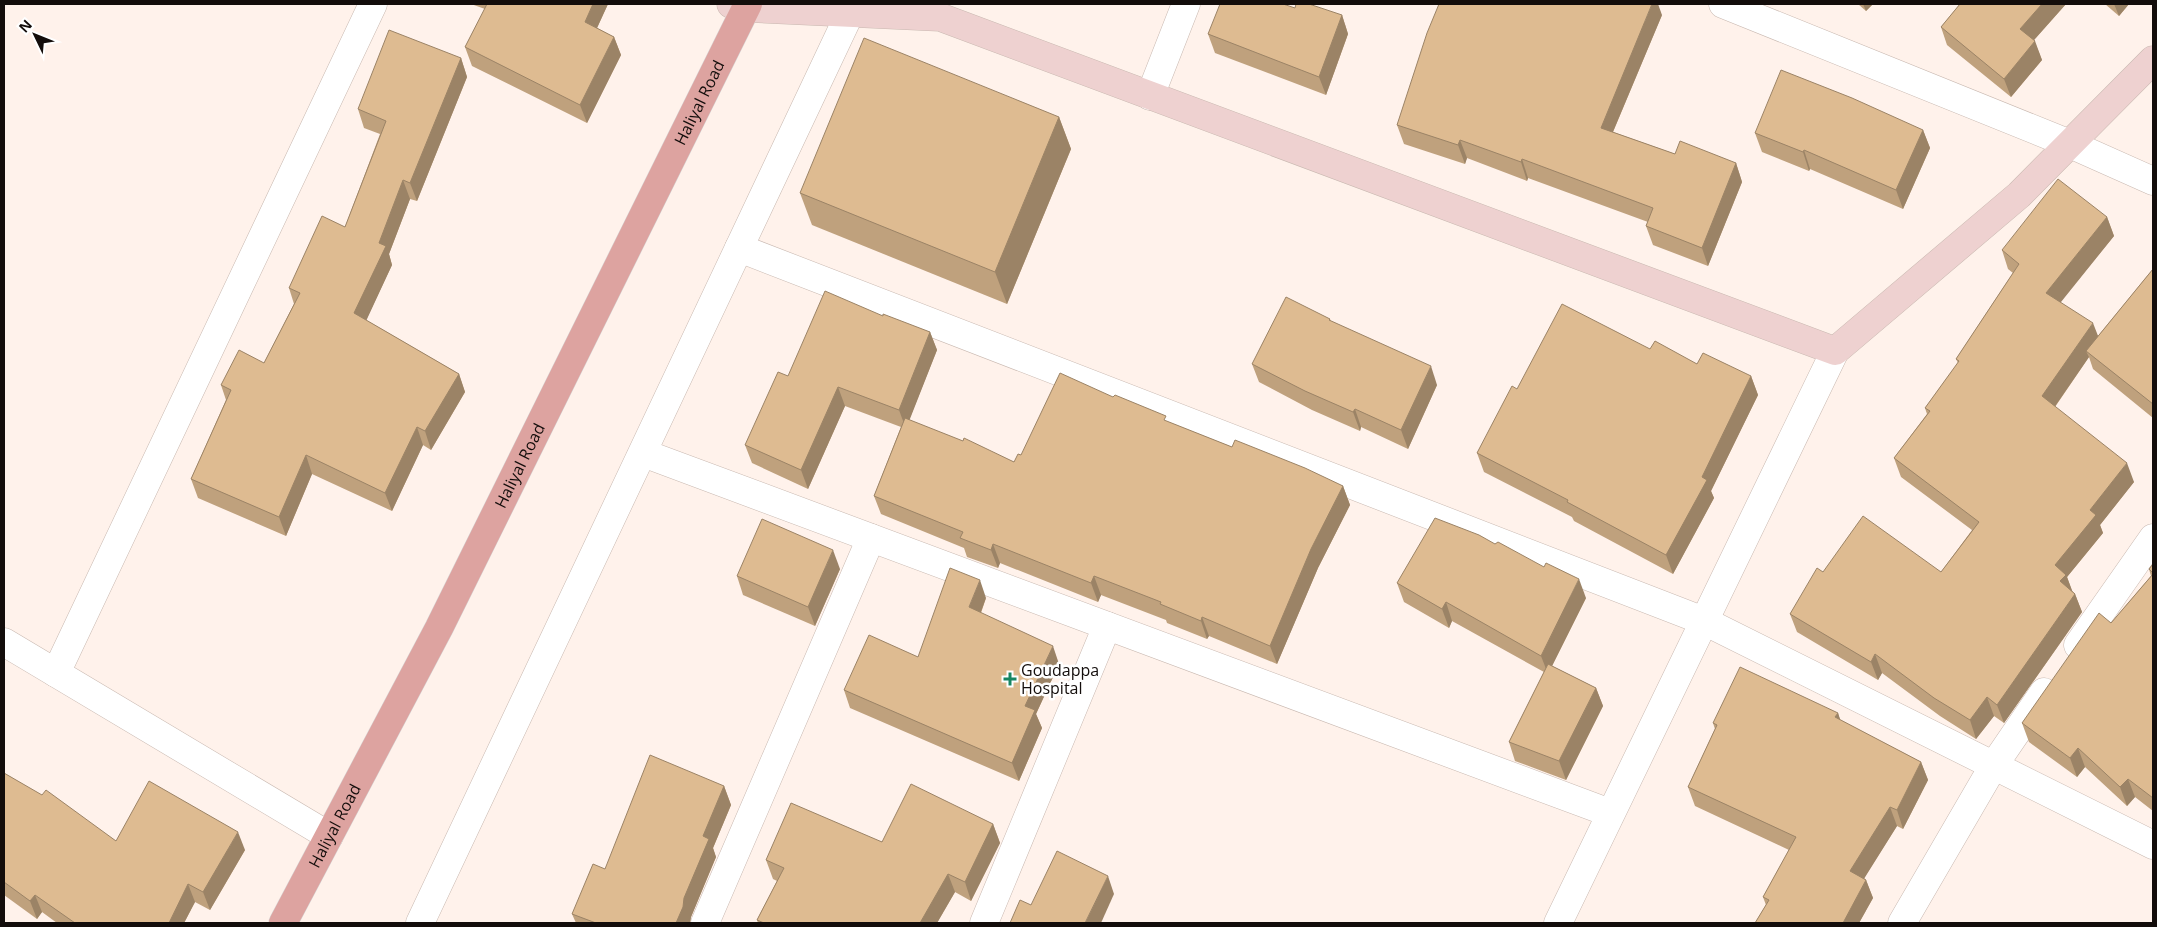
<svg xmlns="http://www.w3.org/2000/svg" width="2157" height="927" viewBox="0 0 2157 927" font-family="'Open Sans',sans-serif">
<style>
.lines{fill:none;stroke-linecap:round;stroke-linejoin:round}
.street-casing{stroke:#c9b9b1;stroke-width:29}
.secondary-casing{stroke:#c9b9b1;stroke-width:29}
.primary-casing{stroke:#d5d3d3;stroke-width:29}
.street{stroke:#fff;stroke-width:28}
.secondary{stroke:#eed1d0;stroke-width:28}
.primary{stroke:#dda3a0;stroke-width:28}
.wall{fill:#bfa17d}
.shaded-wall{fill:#9b8366}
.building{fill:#debb91;stroke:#9b8366}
.poi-dot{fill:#178562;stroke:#fff;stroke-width:2}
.labels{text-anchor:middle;stroke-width:5;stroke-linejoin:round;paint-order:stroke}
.street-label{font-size:16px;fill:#130d0b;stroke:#fff}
.poi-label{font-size:16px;fill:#130d0b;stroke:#fff;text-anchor:start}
</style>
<rect width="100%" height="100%" fill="#fff2eb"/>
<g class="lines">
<g class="street-casing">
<g id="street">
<polyline points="1723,4 2070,144 2153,181"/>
<polyline points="1150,96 1186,4"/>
<polyline points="739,248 1704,621 2153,845"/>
<polyline points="643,453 1610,813"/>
<polyline points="4,642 329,836"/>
<polyline points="2078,645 2153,538"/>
<polyline points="56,673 373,4"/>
<polyline points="420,923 850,13"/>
<polyline points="705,923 871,538"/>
<polyline points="984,923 1107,626"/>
<polyline points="1558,923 1835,351"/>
<polyline points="1902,923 1994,765 2044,692"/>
</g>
</g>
<g class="secondary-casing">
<polyline id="secondary" points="731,4 747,8 940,17 1835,351 2019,195 2153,60"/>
</g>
<g class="primary-casing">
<g id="primary">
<path id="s1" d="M283,923L439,628L748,4"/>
</g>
</g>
<use href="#street" class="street"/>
<use href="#secondary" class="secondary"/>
<use href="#primary" class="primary"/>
</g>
<g class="wall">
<polygon points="471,4 608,4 597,28 614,37 621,55 587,123 472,66 465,47 485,9"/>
<polygon points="1858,4 1873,4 1866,11"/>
<polygon points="1960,4 2066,4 2034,40 2042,60 2011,97 1947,45 1941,27"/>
<polygon points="2105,4 2129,4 2119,16"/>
<polygon points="1295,8 1342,15 1348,34 1326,95 1215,53 1208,34"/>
<polygon points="1662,15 1613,132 1675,154 1736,163 1742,182 1708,266 1653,245 1646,226 1648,222 1528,178 1527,181 1467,158 1465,164 1404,144 1397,125"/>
<polygon points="461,58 467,77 417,201 410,199 389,254 392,265 366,320 459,374 465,392 431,450 423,445 392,511 312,474 286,536 198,498 191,479 226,400 221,385 264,363 294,304 289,288 345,227 380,134 364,128 358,109"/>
<polygon points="1059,117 1071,149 1007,304 812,225 800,193"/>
<polygon points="1923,130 1930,148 1903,209 1810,169 1809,171 1762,152 1755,133"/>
<polygon points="2107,217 2114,236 2060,302 2098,336 2153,269 2153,418 2093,369 2089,357 2055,407 2134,482 2100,525 2103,533 2067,577 2072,591 2075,594 2082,612 2004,723 1994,716 1976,739 1940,716 1882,673 1878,680 1797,632 1790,614 1823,572 1941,572 1972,530 1901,477 1894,458 1927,414 1925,408 1958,363 1956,359 2013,273 2008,269 2002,250"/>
<polygon points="883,316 930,332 937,350 909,420 1014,462 1021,455 1168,422 1232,447 1343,486 1350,505 1318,568 1277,664 1209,636 1207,639 1167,623 1166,620 1101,595 1098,602 1000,563 998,568 967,557 964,548 881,514 874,496 901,427 845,406 808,489 752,463 745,445"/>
<polygon points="1330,319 1331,321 1437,385 1408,449 1361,427 1360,431 1312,410 1259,382 1252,364"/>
<polygon points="1650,349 1697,364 1751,376 1758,395 1711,491 1714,498 1673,574 1574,521 1572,517 1484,472 1477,453 1517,389"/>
<polygon points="2153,564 2153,811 2135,797 2127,806 2085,767 2077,777 2029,742 2022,723 2111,623 2151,576 2149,569"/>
<polygon points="840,569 815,626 743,595 737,576"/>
<polygon points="1397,583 1586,598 1552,666 1596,688 1603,706 1566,780 1515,761 1509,742 1544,672 1452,621 1449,628 1404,602"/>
<polygon points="986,598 981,613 1059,664 1036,714 1042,728 1019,781 850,708 844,690 918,657"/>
<polygon points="1838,713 1840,720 1921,762 1928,780 1903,829 1897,826 1864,878 1866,880 1873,898 1859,923 1755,923 1766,905 1763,897 1789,850 1695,806 1688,787 1715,729 1713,723"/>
<polygon points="4,773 116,841 245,850 210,910 195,902 184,923 57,923 42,912 37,919 4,895"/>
<polygon points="724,786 731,805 713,848 716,857 691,917 690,923 576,923 572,914 605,869"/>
<polygon points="993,824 1000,843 971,901 955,892 937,923 758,923 757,920 777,881 773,879 766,860"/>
</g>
<g class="shaded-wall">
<polygon points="593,4 608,4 591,41 585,22"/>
<polygon points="1652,4 1658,4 1662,15 1607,146 1601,128"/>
<polygon points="1863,4 1873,4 1866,11"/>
<polygon points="2042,4 2066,4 2027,48 2020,29"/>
<polygon points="2114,4 2129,4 2119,16"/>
<polygon points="1342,15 1348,34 1326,95 1319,77"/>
<polygon points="614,37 621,55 587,123 580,105"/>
<polygon points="2035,41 2042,60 2011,97 2004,79"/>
<polygon points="461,58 467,77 417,201 410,183"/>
<polygon points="1059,117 1071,149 1007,304 995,272"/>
<polygon points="1923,130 1930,148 1903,209 1896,190"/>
<polygon points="1460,140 1467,158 1465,164 1458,145"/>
<polygon points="1804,150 1810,169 1809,171 1803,152"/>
<polygon points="1522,159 1528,178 1527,181 1521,162"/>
<polygon points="1736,163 1742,182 1708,266 1702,248"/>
<polygon points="403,180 410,199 389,254 392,265 361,332 354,313 379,243"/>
<polygon points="2107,217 2114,236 2053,312 2046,293"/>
<polygon points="2093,323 2100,341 2086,351 2089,357 2049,415 2042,396"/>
<polygon points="930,332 937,350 906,429 899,410"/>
<polygon points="1431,366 1437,385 1408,449 1401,430"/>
<polygon points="459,374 465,392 431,450 425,431"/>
<polygon points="1751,376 1758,395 1711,491 1714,498 1673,574 1666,555 1702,477"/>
<polygon points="838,387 845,406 808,489 801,470"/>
<polygon points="1355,409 1361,427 1360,431 1353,412"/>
<polygon points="417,427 423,445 392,511 385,493"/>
<polygon points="306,455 312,474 286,536 279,517"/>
<polygon points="2127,463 2134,482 2100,525 2103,533 2067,577 2073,593 2067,600 2055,565 2090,510"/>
<polygon points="1343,486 1350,505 1318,568 1277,664 1270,646 1311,549"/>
<polygon points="993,544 1000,563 998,568 991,550"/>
<polygon points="833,550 840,569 815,626 808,607"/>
<polygon points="1094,576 1101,595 1098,602 1091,583"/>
<polygon points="1579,579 1586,598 1548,674 1541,656"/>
<polygon points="980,580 986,598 976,625 969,607"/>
<polygon points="2075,594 2082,612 2004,723 1997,705"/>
<polygon points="1446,602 1452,621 1449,628 1442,609"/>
<polygon points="1202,617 1209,636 1207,639 1201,621"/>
<polygon points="1053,646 1059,664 1036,714 1042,728 1019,781 1012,763 1025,706"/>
<polygon points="1875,654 1882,673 1878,680 1871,662"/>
<polygon points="1596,688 1603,706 1566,780 1559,761"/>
<polygon points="1987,697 1994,716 1976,739 1970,720"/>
<polygon points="1838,713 1844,731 1835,717"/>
<polygon points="2078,748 2085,767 2077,777 2070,758"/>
<polygon points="1921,762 1928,780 1903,829 1897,810"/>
<polygon points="2128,779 2135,797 2127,806 2120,787"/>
<polygon points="724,786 731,805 713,848 716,857 691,917 690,923 676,923 703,836"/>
<polygon points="1890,807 1897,826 1857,890 1850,871"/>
<polygon points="993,824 1000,843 971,901 965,882"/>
<polygon points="238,832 245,850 210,910 203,892"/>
<polygon points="948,874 955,892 937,923 920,923"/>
<polygon points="1108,876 1114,894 1101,923 1085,923"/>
<polygon points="1866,880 1873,898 1859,923 1843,923"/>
<polygon points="188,884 195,902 184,923 169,923"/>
<polygon points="35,895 42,912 37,919 30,901"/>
</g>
<g class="building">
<polygon points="487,4 593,4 585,22 614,37 580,105 465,47"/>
<polygon points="1220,4 1283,4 1295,8 1296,4 1309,4 1342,15 1319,77 1208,34"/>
<polygon points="1439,4 1652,4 1601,128 1675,154 1680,141 1736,163 1702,248 1646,226 1653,208 1522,159 1521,162 1460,140 1458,145 1397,125 1427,33"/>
<polygon points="1960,4 2042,4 2020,29 2035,41 2004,79 1941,27"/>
<polygon points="389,30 461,58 410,183 403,180 379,243 386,246 354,313 459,374 425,431 417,427 385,493 306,455 279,517 191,479 231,390 221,385 239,350 264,363 300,293 289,288 322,216 345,227 386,121 358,109"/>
<polygon points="864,38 1059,117 995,272 800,193"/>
<polygon points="1781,70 1852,98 1923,130 1896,190 1804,150 1803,152 1755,133"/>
<polygon points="2058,179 2107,217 2046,293 2093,323 2042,396 2127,463 2090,510 2096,515 2055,565 2066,575 2060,581 2075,594 1997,705 1987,697 1970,720 1934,698 1875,654 1871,662 1790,614 1817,568 1823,572 1863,516 1941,572 1979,522 1894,458 1930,411 1925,408 1959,361 1956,359 2019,264 2002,250"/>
<polygon points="2153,269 2153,404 2086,351"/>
<polygon points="825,291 883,316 883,314 930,332 899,410 838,387 801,470 745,445 778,372 788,376"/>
<polygon points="1286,297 1330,319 1329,320 1431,366 1401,430 1355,409 1353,412 1305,391 1252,364"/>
<polygon points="1562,304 1650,349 1655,341 1697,364 1703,353 1751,376 1702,477 1707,480 1666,555 1567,502 1568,500 1477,453 1512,386 1517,389"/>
<polygon points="1060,373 1113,397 1115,395 1166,416 1164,420 1232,447 1235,440 1305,468 1343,486 1311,549 1270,646 1202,617 1201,621 1160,604 1161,602 1094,576 1091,583 993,544 991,550 960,538 963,532 874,496 905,418 963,441 964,438 1014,462 1018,454 1021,455"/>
<polygon points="1435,518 1479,535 1495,544 1498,542 1544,567 1546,563 1579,579 1541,656 1446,602 1442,609 1397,583"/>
<polygon points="762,519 833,550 808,607 737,576"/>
<polygon points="2153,564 2153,573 2149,569"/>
<polygon points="950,568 980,580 969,607 1053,646 1025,706 1035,710 1012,763 844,690 869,635 918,657"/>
<polygon points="2153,574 2153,798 2128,779 2120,787 2078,748 2070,758 2022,723 2099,613 2111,623"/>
<polygon points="1548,664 1596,688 1559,761 1509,742"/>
<polygon points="1740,667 1838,713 1835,717 1921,762 1897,810 1890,807 1850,871 1866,880 1843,923 1755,923 1769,900 1763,897 1796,837 1688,787 1717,725 1713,723"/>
<polygon points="650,755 724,786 703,836 709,839 684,898 683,907 676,923 596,923 572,914 593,864 605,869"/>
<polygon points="4,773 42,795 46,790 116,841 149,781 238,832 203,892 188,884 169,923 75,923 35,895 30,901 4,882"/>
<polygon points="911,784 993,824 965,882 948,874 920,923 764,923 757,920 784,868 766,860 791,803 882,842"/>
<polygon points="1057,851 1108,876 1085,923 1010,923 1020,900 1031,905"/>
</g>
<path class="poi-dot" d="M1007.5 671.5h5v5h5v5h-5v5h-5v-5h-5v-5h5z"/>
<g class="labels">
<g class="street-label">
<text dy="6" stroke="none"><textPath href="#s1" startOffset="920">Haliyal Road</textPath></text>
<text dy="6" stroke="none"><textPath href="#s1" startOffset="515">Haliyal Road</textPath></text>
<text dy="6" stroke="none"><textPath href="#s1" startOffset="110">Haliyal Road</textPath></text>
</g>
<g class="poi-label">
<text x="1021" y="676">Goudappa<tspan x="1021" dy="18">Hospital</tspan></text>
</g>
</g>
<rect width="2157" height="927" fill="none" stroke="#130d0b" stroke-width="10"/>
<g transform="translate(35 35) rotate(313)" stroke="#ffffff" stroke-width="4" paint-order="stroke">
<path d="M0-4L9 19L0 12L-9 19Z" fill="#130d0b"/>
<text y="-8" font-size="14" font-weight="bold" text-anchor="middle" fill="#130d0b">N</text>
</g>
</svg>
